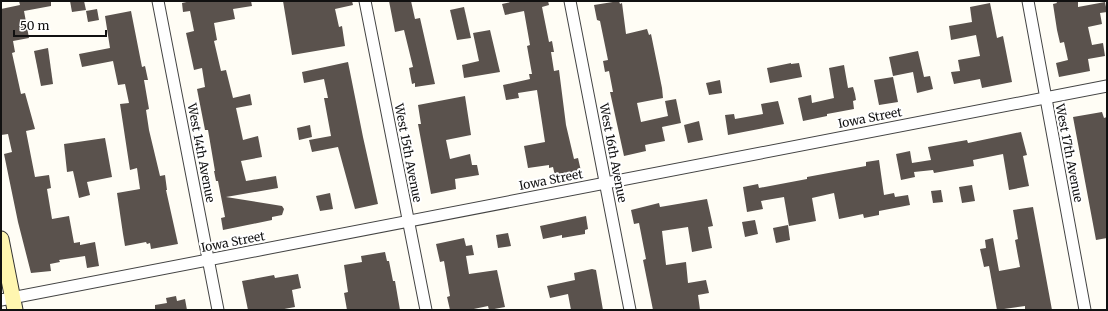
<svg xmlns="http://www.w3.org/2000/svg" width="1108" height="311" viewBox="0 0 1108 311" font-family="Merriweather,serif">
<style>
.building{fill:#5a524d}
.lines{fill:none;stroke-linecap:round;stroke-linejoin:round}
.street-casing{stroke:#444;stroke-width:13}
.secondary-casing{stroke:#333;stroke-width:17}
.street{stroke:#fff;stroke-width:11}
.secondary{stroke:#fff6b0;stroke-width:15}
.labels{text-anchor:middle;stroke-width:4;stroke-linejoin:round;paint-order:stroke}
.street-label{font-size:12px;fill:#111;stroke:#fff}
</style>
<rect width="100%" height="100%" fill="#fffdf5"/>
<g class="building">
<polygon points="19,1 51,1 51,6 24,11 29,38 13,41 15,52 12,53 21,94 25,93 35,129 26,131 35,177 49,175 51,188 47,189 52,219 69,216 74,243 80,242 80,245 95,242 99,266 87,268 85,256 59,260 60,262 50,264 51,271 31,273 18,222 4,154 12,152 8,134 1,135 1,9 20,5"/>
<polygon points="70,1 84,1 86,10 72,12"/>
<polygon points="191,1 251,1 252,6 233,9 235,19 214,23 217,40 214,41 221,71 226,70 233,98 250,94 252,105 236,108 243,140 258,136 262,157 241,161 246,181 276,176 278,188 226,197 282,206 284,209 282,215 272,217 272,220 223,230 221,218 225,217 218,181 216,181 214,171 215,171 208,130 205,130 197,89 205,87 202,68 194,70 186,33 194,31 190,11 183,12 182,3"/>
<polygon points="283,1 352,1 353,5 335,9 339,27 342,26 345,46 292,55"/>
<polygon points="389,1 411,1 415,19 420,18 435,84 415,87 415,83 412,84 409,68 413,67 404,30 395,32"/>
<polygon points="515,1 548,1 549,5 542,7 549,42 552,41 554,52 551,52 554,71 559,70 566,125 574,159 578,158 581,171 555,176 553,167 549,168 549,165 528,168 524,146 545,142 537,90 518,93 519,98 506,100 503,85 530,79 529,74 532,74 527,46 530,45 524,11 505,15 502,4"/>
<polygon points="619,1 620,4 622,3 626,34 647,29 649,35 651,34 662,88 663,98 637,103 641,122 668,116 665,101 676,99 681,123 662,127 665,141 645,145 646,151 624,156 610,92 613,92 609,71 605,72 603,61 608,60 600,21 597,20 594,5"/>
<polygon points="1056,1 1078,2 1078,7 1105,2 1107,12 1100,13 1102,24 1088,27 1092,45 1103,43 1105,56 1088,59 1090,71 1059,77 1056,63 1068,60 1064,42 1060,43 1057,30 1053,4 1057,3"/>
<polygon points="990,3 997,38 1003,36 1012,82 982,88 980,79 954,84 951,72 960,71 958,60 980,56 976,35 951,40 949,26 972,22 970,7"/>
<polygon points="464,7 471,38 457,40 450,10"/>
<polygon points="97,9 99,20 88,22 86,11"/>
<polygon points="131,11 142,67 145,66 148,80 144,80 149,109 146,110 149,130 160,176 165,175 167,190 166,190 178,244 151,249 150,243 147,244 146,242 125,246 123,234 117,193 140,189 137,168 130,170 120,104 129,103 125,84 118,85 113,61 82,67 79,54 110,48 105,16"/>
<polygon points="490,30 500,72 464,78 462,65 479,61 473,33"/>
<polygon points="48,48 53,84 41,86 34,51"/>
<polygon points="918,51 924,77 930,76 933,89 917,93 913,72 893,76 889,57"/>
<polygon points="348,62 363,137 378,204 355,209 338,147 312,152 309,140 331,136 324,98 328,98 324,79 304,83 302,72"/>
<polygon points="791,63 791,64 799,63 802,77 770,83 767,68"/>
<polygon points="844,65 848,88 853,87 855,94 856,100 853,101 854,109 827,114 827,116 803,121 798,98 811,95 812,103 834,98 829,68"/>
<polygon points="893,77 898,102 879,105 874,80"/>
<polygon points="720,80 722,93 709,95 706,83"/>
<polygon points="465,96 471,135 446,140 450,159 470,154 472,165 477,165 479,175 455,179 456,189 431,194 418,124 421,124 418,105"/>
<polygon points="778,101 784,124 728,135 725,115 734,114 735,119 763,114 761,104"/>
<polygon points="1102,112 1104,118 1107,117 1107,238 1096,240 1073,117"/>
<polygon points="699,121 703,140 688,143 684,125"/>
<polygon points="310,125 312,137 299,140 297,128"/>
<polygon points="1021,132 1027,155 1023,156 1029,186 1009,190 1003,154 973,160 974,166 934,173 933,170 914,172 915,177 901,180 896,154 910,151 912,163 931,160 928,147 967,140 968,143"/>
<polygon points="105,138 112,177 87,182 90,195 79,198 73,171 67,172 64,144"/>
<polygon points="879,160 884,195 894,193 895,197 908,195 910,205 879,211 879,215 864,218 863,214 839,219 834,193 812,198 816,221 789,226 784,197 761,201 763,209 747,212 743,187 758,184 759,188 807,179 807,177 866,166 866,162"/>
<polygon points="972,185 975,201 962,203 959,187"/>
<polygon points="941,190 943,202 933,203 931,191"/>
<polygon points="330,193 333,209 320,211 316,196"/>
<polygon points="707,199 713,226 708,227 712,248 692,252 688,227 662,231 666,265 686,262 688,283 706,280 709,293 698,295 700,310 653,310 643,260 646,259 639,223 634,224 631,210 659,203 660,207"/>
<polygon points="1033,207 1052,310 1025,310 1025,306 997,310 989,266 984,267 980,249 986,248 985,240 993,238 999,271 1020,267 1015,240 1018,239 1013,210"/>
<polygon points="586,216 588,229 585,230 585,234 562,238 562,235 543,239 540,226"/>
<polygon points="755,220 758,234 745,237 742,222"/>
<polygon points="788,225 790,240 776,243 773,228"/>
<polygon points="508,233 511,246 498,248 496,235"/>
<polygon points="464,238 466,246 472,245 474,255 466,256 469,274 497,270 505,307 489,310 488,306 469,310 450,310 447,297 450,296 444,261 440,262 436,244"/>
<polygon points="385,252 387,261 389,261 393,281 395,281 400,310 347,310 344,293 348,292 344,265 362,262 361,256"/>
<polygon points="592,269 596,270 603,310 571,310 568,294 550,298 547,286 575,280 574,273"/>
<polygon points="298,274 301,288 292,290 295,307 279,310 248,310 242,281 274,275 275,278"/>
<polygon points="176,296 177,301 185,299 187,310 155,310 155,305 167,303 166,298"/>
</g>
<g class="lines">
<g class="street-casing">
<g id="street">
<polyline points="158,1 218,310"/>
<polyline points="365,1 426,310"/>
<polyline points="570,1 630,310"/>
<polyline points="1028,1 1085,310"/>
<polyline points="1,300 1107,86"/>
</g>
</g>
<g class="secondary-casing">
<polyline id="secondary" points="1,239 15,310"/>
</g>
<use href="#street" class="street"/>
<use href="#secondary" class="secondary"/>
</g>
<g class="labels">
<g class="street-label">
<text transform="translate(870 118) rotate(-11)" y="4">Iowa Street</text>
<text transform="translate(201 153) rotate(79)" y="4">West 14th Avenue</text>
<text transform="translate(408 153) rotate(79)" y="4">West 15th Avenue</text>
<text transform="translate(613 153) rotate(79)" y="4">West 16th Avenue</text>
<text transform="translate(1069 153) rotate(79)" y="4">West 17th Avenue</text>
<text transform="translate(551 180) rotate(-11)" y="4">Iowa Street</text>
<text transform="translate(233 242) rotate(-11)" y="4">Iowa Street</text>
</g>
</g>
<rect width="1108" height="311" fill="none" stroke="#111111" stroke-width="4"/>
<path d="M14 30v6h92v-6" fill="none" stroke="#111111" stroke-width="2"/>
<text x="20" y="30" font-size="12" fill="#111111" stroke="#ffffff" stroke-width="3" paint-order="stroke">50 m</text>
</svg>
